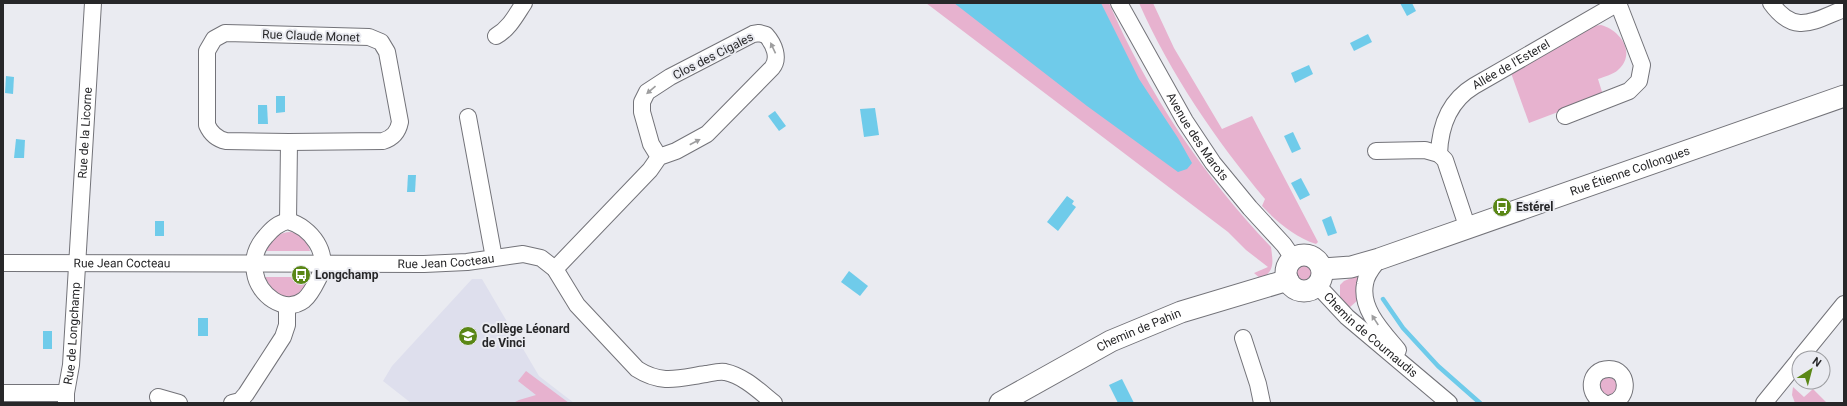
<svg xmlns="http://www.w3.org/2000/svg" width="1847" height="406" viewBox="0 0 1847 406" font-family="Roboto,sans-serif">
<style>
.built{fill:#dedfed}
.green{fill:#e7b2cf}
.water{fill:#6fcbea}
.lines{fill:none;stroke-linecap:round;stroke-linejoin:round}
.stream{stroke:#6fcbea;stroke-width:4.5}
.minor-casing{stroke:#737379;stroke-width:18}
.major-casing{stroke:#737379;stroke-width:23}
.minor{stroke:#fff;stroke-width:16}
.major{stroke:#fff;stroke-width:21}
.oneway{fill:#9e9e9f}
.labels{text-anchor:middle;stroke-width:4;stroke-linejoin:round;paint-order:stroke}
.street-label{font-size:12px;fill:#272729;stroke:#eaebf1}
.poi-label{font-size:12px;font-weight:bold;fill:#272729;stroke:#eaebf1;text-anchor:start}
</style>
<rect width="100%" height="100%" fill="#eaebf1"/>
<polygon class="built" points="472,279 482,279 539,376 574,403 411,403 383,381 392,366"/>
<g class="green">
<path d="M926,3H1109C1148,93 1203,176 1271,247C1273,263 1275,270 1261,279L1254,273L1268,267L1246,250L1228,232Z"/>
<path d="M1139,3H1153L1174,48L1222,129L1252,116L1318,242L1316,244C1295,237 1277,222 1262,206L1265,199C1215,139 1171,75 1139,3Z"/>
<path d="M1601,25C1620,30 1637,53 1618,70C1614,74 1604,77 1598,79L1603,95L1529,123L1511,73L1593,26Z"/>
<path d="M291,232C301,234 308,242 310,251H266C269,239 280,232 291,232Z"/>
<circle cx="1305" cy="272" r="10"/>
<polygon points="1359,275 1358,300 1349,308 1340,298 1340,285 1344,281"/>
<path d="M265,277H310C308,282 306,288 303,291C287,305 272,292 265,277Z"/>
<polygon points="526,371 569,403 513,403 519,400 536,395 518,381"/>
<polygon points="1609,376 1617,380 1616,394 1607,397 1603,395 1598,383 1601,379"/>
<polygon points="1793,387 1804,397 1813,389 1827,403 1795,403 1792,395"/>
</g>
<g class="water">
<polygon points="954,3 1101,3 1139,79 1178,138 1192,163 1187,169 1178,172 1087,106"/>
<polygon points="1400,3 1412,3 1416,11 1407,16"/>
<polygon points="1368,34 1372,42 1354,51 1350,43"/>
<polygon points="1309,65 1313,74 1295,83 1291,73"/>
<polygon points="6,76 14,77 13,94 5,93"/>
<polygon points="276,96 285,96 285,112 276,113"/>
<polygon points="258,105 267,105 268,124 258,124"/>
<polygon points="875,108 879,135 864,137 860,109"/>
<polygon points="775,111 786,126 779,131 768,116"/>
<polygon points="1293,132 1301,149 1292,153 1284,136"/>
<polygon points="16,139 25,140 24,158 14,158"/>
<polygon points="408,175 416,175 415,192 407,192"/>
<polygon points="1301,178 1310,195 1300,200 1291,183"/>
<polygon points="1067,196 1074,201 1072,204 1076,207 1058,231 1047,222"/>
<polygon points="1331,216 1337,233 1328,236 1322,220"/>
<rect x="155" y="221" width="9" height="15"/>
<polygon points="849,271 868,286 860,296 841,282"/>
<rect x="198" y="318" width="10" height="18"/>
<rect x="43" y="331" width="9" height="18"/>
<polygon points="1122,379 1134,403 1118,403 1109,385"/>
</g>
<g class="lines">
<polyline class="stream" points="1383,299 1403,328 1438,366 1480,403"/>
<g class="minor-casing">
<g id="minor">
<path id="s1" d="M1119,3L1185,121L1213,163L1250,208L1284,245L1293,258"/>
<path d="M1771,3C1795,36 1813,21 1844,9"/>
<path d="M225,33L369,37L381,42L387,52L400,122C398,132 393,138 383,141L289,142L226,141C217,139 211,134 207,125V51L214,39Z"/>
<path d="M496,36C509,29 516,15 524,3"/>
<polyline points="1565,116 1629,91 1639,81 1642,65 1618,3"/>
<polyline points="468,117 494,258"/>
<polyline points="1376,151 1425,150 1439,154"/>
<path d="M288,221C311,227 331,254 319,277C315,285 311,294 304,300C284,315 258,294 255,273C252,259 257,246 266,236C272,229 278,223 288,221Z"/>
<polyline points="288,221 289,142"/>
<path id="s2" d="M1468,229L1445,160L1439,154C1440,126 1449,101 1474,86L1618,3"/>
<path d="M1379,259C1373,267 1366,274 1365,284C1360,309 1383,332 1398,350"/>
<path id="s3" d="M3,263L424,264L467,262L523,254L541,258L555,269L577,305L637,369C662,385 679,378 706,374C712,373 719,371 725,372C744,376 759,391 774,403"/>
<path d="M555,269L650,170L659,157L676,151L707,134L772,68C780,58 774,44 766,35L759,33L753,34L670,77L647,92L642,102V112L651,144L659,157"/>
<path id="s4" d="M1318,286L1347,317L1449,403"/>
<polyline points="1243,338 1258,384 1262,403"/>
<polyline points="1800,358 1844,304"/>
<polyline points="3,393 66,393"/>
<polyline points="158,397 179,403"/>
<path id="s5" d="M66,403V393L71,365L93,3"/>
<polyline points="232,403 240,401 246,394 283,337 287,325 287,306"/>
<path d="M1604,403C1586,395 1588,369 1609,369C1629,369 1630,398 1612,403"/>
<polyline points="1764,403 1799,360"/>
</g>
</g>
<g class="major-casing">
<g id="major">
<circle cx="1304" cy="273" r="18"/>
<path id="s6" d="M1323,269L1351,267L1379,259L1844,96"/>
<path id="s7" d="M1000,403L1111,341L1181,312L1288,280"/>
</g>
</g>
<use href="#minor" class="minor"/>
<use href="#major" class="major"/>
</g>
<defs><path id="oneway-solid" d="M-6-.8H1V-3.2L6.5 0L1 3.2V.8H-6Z"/></defs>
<g class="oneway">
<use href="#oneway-solid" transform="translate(773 48) rotate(-115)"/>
<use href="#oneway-solid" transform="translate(651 90) rotate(139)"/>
<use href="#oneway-solid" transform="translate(695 142) rotate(-28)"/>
<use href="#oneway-solid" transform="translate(1375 320) rotate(-123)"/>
</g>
<defs>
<g id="bus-disc" transform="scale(1)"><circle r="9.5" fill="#5a8716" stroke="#eaebf1"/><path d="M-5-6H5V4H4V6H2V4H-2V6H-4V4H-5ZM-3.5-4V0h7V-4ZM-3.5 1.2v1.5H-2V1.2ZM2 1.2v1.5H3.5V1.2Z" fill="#fff"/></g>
<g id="school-disc" transform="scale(1)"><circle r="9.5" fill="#5a8716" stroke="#eaebf1"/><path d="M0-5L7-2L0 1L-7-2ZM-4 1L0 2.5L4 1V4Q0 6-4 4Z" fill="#fff"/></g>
</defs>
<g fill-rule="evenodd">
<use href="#bus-disc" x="1502" y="207"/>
<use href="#bus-disc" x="301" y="275"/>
<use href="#school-disc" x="468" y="336"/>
</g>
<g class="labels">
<g class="street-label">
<text transform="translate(311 36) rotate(2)" y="4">Rue Claude Monet</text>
<text transform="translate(713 56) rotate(-27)" y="4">Clos des Cigales</text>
<text dy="4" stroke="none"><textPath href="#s2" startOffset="204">Allée de l'Esterel</textPath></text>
<text dy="4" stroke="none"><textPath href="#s5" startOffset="271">Rue de la Licorne</textPath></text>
<text dy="4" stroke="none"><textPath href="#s1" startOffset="155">Avenue des Marots</textPath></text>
<text dy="4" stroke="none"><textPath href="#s6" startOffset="323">Rue Étienne Collongues</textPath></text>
<text dy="4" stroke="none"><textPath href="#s3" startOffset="443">Rue Jean Cocteau</textPath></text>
<text dy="4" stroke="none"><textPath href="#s3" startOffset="119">Rue Jean Cocteau</textPath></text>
<text dy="4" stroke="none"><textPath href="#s7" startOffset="157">Chemin de Pahin</textPath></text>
<text dy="4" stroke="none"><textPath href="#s5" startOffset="70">Rue de Longchamp</textPath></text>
<text dy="4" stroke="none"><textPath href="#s4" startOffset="72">Chemin de Cournaudis</textPath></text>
</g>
<g class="poi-label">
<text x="1516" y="211">Estérel</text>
<text x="315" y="279">Longchamp</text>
<text x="482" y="333">Collège Léonard<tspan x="482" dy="14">de Vinci</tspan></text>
</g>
</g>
<rect width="1847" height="406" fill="none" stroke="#272729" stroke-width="8"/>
<g transform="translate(1811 370) rotate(36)"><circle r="19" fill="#eaebf1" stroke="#9c9da1"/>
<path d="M0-3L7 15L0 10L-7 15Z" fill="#5a8716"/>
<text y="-6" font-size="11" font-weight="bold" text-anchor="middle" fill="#272729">N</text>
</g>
</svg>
